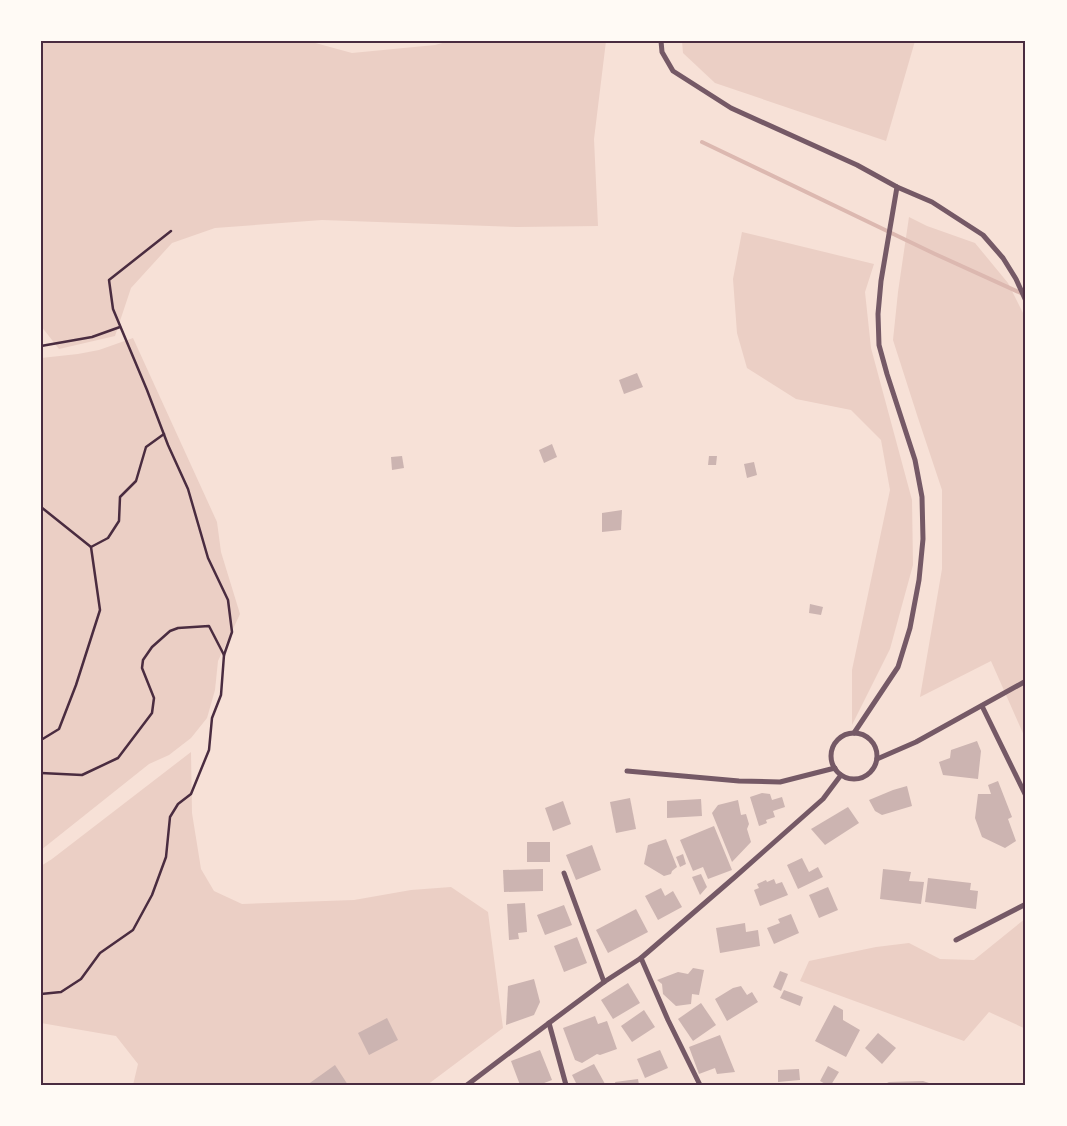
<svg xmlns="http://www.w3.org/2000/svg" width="1067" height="1126" viewBox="0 0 1067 1126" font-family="'Nunito Sans',sans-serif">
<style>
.green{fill:#ebcfc5}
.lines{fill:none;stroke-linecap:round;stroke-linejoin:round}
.stream{stroke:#dcb8b0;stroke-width:4}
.building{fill:#ccb4b1}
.path{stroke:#4a2c40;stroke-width:2.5}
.minor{stroke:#755966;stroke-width:5}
.neatline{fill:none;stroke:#4a2c40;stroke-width:2}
</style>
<rect width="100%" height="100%" fill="#f7e1d7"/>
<g class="green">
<polygon points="41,41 308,41 352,53 435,45 450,41 606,41 594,139 598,226 517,227 322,220 215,228 172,243 131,288 115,336 59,349 41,326"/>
<polygon points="682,41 915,41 886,141 715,83 683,53"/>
<polygon points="909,217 927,226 975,243 1008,283 1026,319 1026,740 991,661 920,697 942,569 942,490 918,418 893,340 898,292"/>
<polygon points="742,232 874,264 865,292 871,348 912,500 913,565 890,649 852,725 852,670 890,490 881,440 851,410 796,399 747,368 737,333 733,279"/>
<polygon points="133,338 217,522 221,552 240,614 218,661 215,690 207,718 191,738 169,755 149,764 41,850 41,358 78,354 99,350"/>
<polygon points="191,752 192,813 201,869 214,891 242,904 354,900 411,890 451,887 488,912 503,1028 427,1085 133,1085 138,1064 116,1036 41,1023 41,866 52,859"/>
<polygon points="1026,918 1026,1029 989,1012 964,1041 800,981 809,961 876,947 909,943 940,959 974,960"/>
</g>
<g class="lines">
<polyline class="stream" points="702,142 935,254 1023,294"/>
</g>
<g class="building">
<polygon points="637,373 643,387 624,394 619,380"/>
<polygon points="552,444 557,457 544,463 539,450"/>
<polygon points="402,456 404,468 392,470 391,457"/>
<polygon points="709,456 717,456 716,465 708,465"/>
<polygon points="754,462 757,475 747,478 744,464"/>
<polygon points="622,510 621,530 602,532 602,513"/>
<polygon points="810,604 823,607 821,615 809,613"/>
<polygon points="977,741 981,751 978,779 943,775 939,762 950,758 951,750"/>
<polygon points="998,781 1012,817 1008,819 1016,841 1005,848 982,837 975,818 978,794 991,794 988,785"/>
<polygon points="907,786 912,806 882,815 875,811 869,800 893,790"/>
<polygon points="762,793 770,794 772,800 782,797 785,807 773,811 775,817 766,820 767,823 759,826 750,797"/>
<polygon points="630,798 636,829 616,833 610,802"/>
<polygon points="701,799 702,816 667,818 667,801"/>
<polygon points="738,800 741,815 746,814 749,824 747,829 751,842 732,862 712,813 718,805"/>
<polygon points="563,801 571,824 553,831 545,808"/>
<polygon points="848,807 859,823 825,845 811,829"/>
<polygon points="714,826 732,870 708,879 703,867 693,871 680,840"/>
<polygon points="666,839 677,867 672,871 671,874 664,876 644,864 648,845"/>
<rect x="527" y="842" width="23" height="20"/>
<polygon points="592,845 601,870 576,880 566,855"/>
<polygon points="683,854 686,864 680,867 676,857"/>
<polygon points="802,858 809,872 818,867 823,877 798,889 787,865"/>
<polygon points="543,869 543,891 504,892 503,870"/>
<polygon points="883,869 911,872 909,881 924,882 921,904 880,899"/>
<polygon points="701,874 707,887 700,895 692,877"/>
<polygon points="928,878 971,883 970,890 978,891 976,909 925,902"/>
<polygon points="774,879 776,884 782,882 788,895 760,906 754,890 759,888 757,884 766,880 767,882"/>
<polygon points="828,887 838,910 819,918 809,895"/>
<polygon points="661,888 665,896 673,891 682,907 658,920 645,896"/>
<polygon points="525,903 527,932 518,933 519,939 509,940 507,904"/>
<polygon points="564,905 572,925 545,935 537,915"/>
<polygon points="636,909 648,932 608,953 596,930"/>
<polygon points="791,914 799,933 774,944 767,928 780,923 778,919"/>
<polygon points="745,923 746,932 758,930 760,946 720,953 716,928"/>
<polygon points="577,937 587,963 564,972 554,946"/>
<polygon points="693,968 704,970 699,995 692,994 691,1004 676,1006 663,994 662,984 657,980 678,972 688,974"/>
<polygon points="780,971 788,974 781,991 773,987"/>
<polygon points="534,979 540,1002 534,1015 506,1025 508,986"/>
<polygon points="628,983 640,1003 613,1019 601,1000"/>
<polygon points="741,986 747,995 752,992 758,1002 727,1021 715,999 733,988"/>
<polygon points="784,990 803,997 800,1006 780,998"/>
<polygon points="701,1003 716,1025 693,1041 678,1019"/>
<polygon points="834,1005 843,1010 843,1020 860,1030 846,1057 815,1041"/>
<polygon points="644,1010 655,1027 632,1042 621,1026"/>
<polygon points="595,1016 598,1024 607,1021 617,1049 600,1055 597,1054 582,1063 575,1060 563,1028"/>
<polygon points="387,1018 398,1040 369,1055 358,1033"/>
<polygon points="878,1033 896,1048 882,1064 865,1048"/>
<polygon points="720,1035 735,1072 717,1074 715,1068 699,1074 689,1047"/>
<polygon points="540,1050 552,1080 539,1085 520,1085 511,1061"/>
<polygon points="660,1050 668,1068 645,1078 637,1059"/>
<polygon points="594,1064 605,1084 602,1085 577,1085 572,1075"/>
<polygon points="335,1065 348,1085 307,1085"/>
<polygon points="828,1066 839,1072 831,1085 827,1085 820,1081"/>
<polygon points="799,1069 800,1080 778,1082 778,1070"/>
<polygon points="638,1079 639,1085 616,1085 615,1082"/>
<polygon points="923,1081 929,1083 929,1085 883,1085 889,1082"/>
</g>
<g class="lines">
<g class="path">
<polyline points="171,231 109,280 113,309 147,390 168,445 188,489 208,558 228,600 232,632 224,655"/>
<polyline points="41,346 92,337 120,327"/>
<polyline points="41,507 91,547"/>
<polyline points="41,740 59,729 76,685 100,610 91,547 108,538 119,521 120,497 136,481 146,447 164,434"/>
<polyline points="41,773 82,775 118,758 152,713 154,698 142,668 143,660 152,647 170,631 178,628 209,626 224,655 221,695 212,718 209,750 191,794 178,804 170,817 166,857 152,895 133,930 100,953 81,979 61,992 41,994"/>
</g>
<g class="minor">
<polyline points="661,41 662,52 673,71 731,108 857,165 897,187 932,202 983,235 1003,258 1016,279 1026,301"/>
<polyline points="982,706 1026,796"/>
<polyline points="854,733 898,667 910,628 919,580 923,539 922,497 915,460 887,374 879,345 878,314 881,281 897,187"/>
<circle cx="854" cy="756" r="23"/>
<polyline points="877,759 916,742 1026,681"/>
<polyline points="627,771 739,781 780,782 835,768"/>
<polyline points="564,873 604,982"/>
<polyline points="956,940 1026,904"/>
<polyline points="641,958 668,1020 700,1085"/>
<polyline points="549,1023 566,1085"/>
<polyline points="467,1085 549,1023 604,982 641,958 736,876 823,799 841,775"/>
</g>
</g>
<rect width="1067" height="1126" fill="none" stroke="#fffaf5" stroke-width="85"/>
<rect x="42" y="42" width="982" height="1042" class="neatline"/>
</svg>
